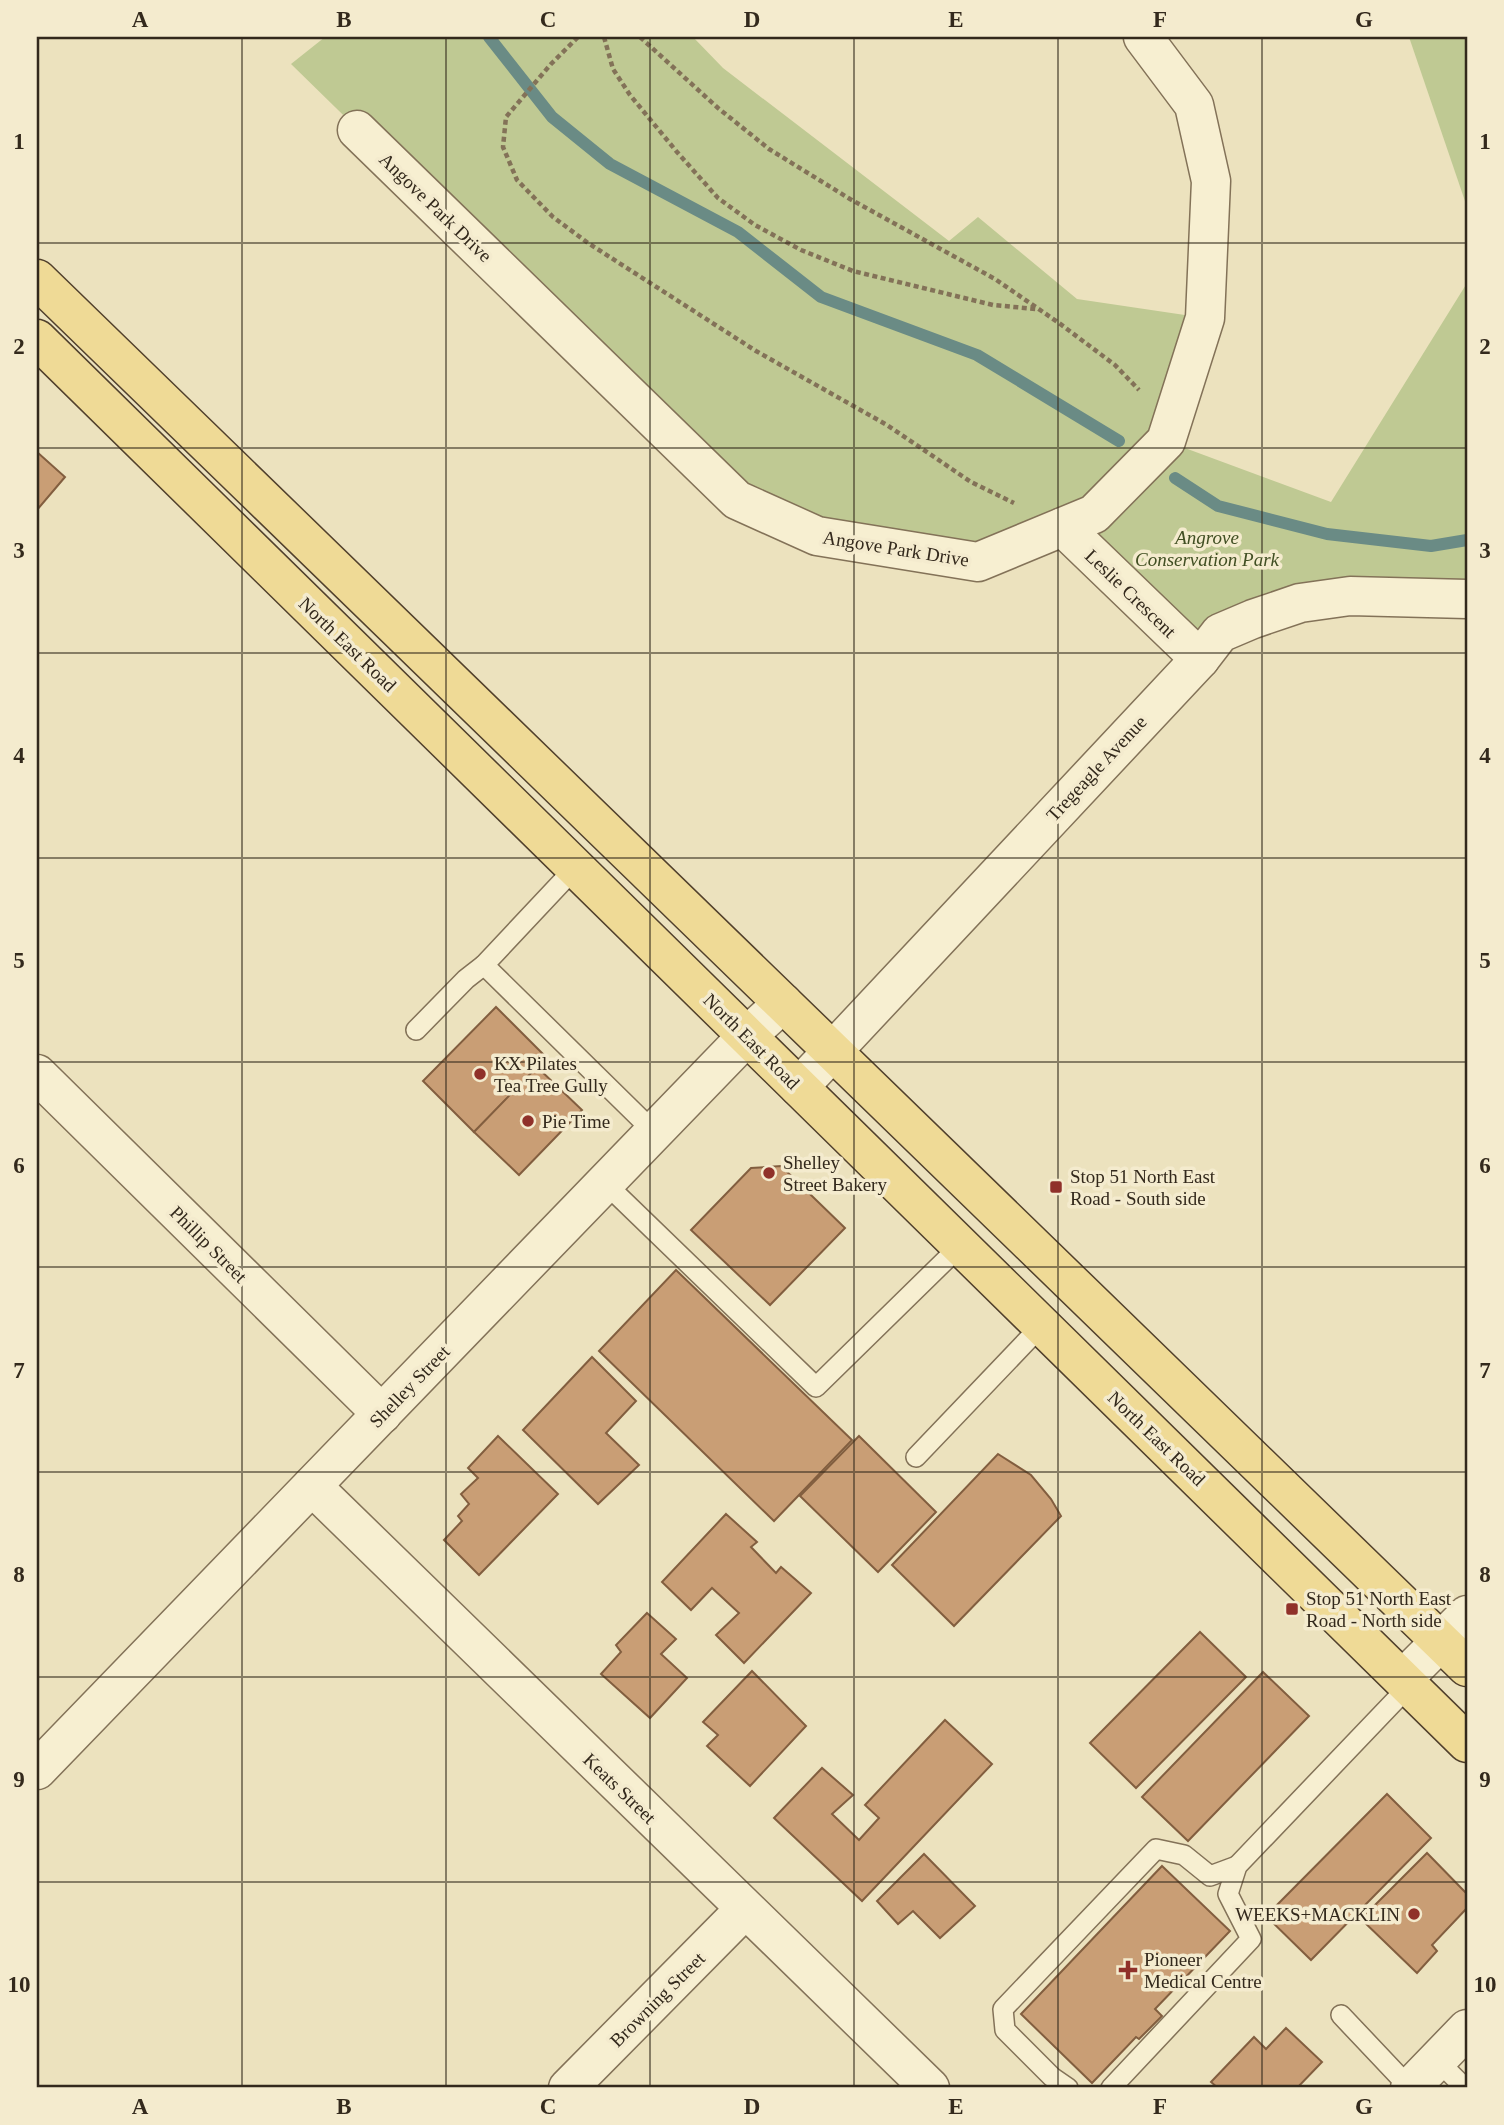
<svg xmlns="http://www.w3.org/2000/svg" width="1504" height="2125" viewBox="0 0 1504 2125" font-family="'Times New Roman',serif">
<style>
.green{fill:#bfc993}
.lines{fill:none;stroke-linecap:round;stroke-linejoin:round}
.stream{stroke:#6a8b85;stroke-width:12}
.building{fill:#c99e75;stroke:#825e3f;stroke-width:2}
.lane-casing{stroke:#837258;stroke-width:22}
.street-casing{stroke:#837258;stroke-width:41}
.primary-casing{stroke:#51402c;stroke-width:41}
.path{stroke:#837258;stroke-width:4.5;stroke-dasharray:5 3.5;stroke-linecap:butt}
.lane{stroke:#f7efd1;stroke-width:19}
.street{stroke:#f7efd1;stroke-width:38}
.primary{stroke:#efda96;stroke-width:38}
.grid{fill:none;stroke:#33291c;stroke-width:2;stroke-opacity:0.55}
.poi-dot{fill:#90312a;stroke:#f4ebce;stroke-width:2.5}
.labels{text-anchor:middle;stroke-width:7;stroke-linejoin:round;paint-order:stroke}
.street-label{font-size:19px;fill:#33291c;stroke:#f4ebce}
.park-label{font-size:19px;font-style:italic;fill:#414f23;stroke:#f4ebce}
.poi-label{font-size:19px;fill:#33291c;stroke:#f4ebce;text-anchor:start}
.neatline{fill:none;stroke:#33291c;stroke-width:2.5}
.grid-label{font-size:23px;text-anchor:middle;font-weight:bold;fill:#33291c}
</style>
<rect width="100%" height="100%" fill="#ece2be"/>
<g class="green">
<polygon points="325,37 693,37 723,68 949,241 978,217 1077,299 1205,318 1166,441 1331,502 1467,283 1467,599 1350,596 1200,659 1063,527 978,562 737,500 291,64"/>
<polygon points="1409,37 1467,37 1467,207"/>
</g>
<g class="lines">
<g class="stream">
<polyline points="489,37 552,117 610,164 738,232 821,297 977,355 1119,441"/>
<polyline points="1175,478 1218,506 1327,534 1431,546 1467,540"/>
</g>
</g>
<g class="building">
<polygon points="37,452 65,477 37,510"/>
<polygon points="496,1007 547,1058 474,1132 423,1081"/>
<polygon points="537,1067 582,1110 519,1175 474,1132"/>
<polygon points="781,1166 845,1228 770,1305 691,1230 751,1168"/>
<polygon points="676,1270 852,1440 774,1521 599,1351"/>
<polygon points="592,1357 636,1401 606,1433 639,1465 598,1504 523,1430"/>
<polygon points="498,1436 558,1494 479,1575 444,1540 462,1521 458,1516 469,1504 461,1494 478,1478 468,1468"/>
<polygon points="859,1436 936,1512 878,1572 800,1496"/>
<polygon points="998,1454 1031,1475 1051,1499 1061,1516 954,1626 892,1565"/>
<polygon points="726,1514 757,1542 751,1547 776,1573 781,1567 811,1593 744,1663 716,1635 739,1613 712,1588 691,1610 662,1582"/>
<polygon points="647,1613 676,1639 661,1654 687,1678 650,1718 601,1674 621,1652 616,1645"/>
<polygon points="1200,1632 1246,1677 1136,1788 1090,1743"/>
<polygon points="752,1671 806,1726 750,1786 707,1746 718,1735 703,1722"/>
<polygon points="1263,1672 1309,1716 1188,1841 1142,1797"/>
<polygon points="945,1720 992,1764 862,1901 774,1818 822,1768 853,1795 832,1814 859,1840 879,1818 865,1805"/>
<polygon points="1387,1794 1431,1838 1311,1960 1266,1916"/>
<polygon points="1427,1853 1467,1894 1467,1908 1432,1945 1437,1951 1417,1973 1361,1919"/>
<polygon points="924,1854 975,1906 940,1938 913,1911 898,1924 877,1901"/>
<polygon points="1162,1866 1230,1931 1155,2009 1162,2016 1139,2039 1136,2037 1092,2083 1021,2014"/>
<polygon points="1286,2028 1322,2062 1297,2088 1218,2088 1211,2082 1254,2037 1266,2049"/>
</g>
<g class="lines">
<g class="lane-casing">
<g id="lane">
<polyline points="576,867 484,965 654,1132"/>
<polyline points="416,1030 466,979 484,965"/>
<polyline points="605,1183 816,1387 961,1245"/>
<polyline points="916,1457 1042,1325"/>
<polyline points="1341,2015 1410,2088"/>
<polyline points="1437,2060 1465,2088"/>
<polyline points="1068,2088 1052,2077 1005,2030 1003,2009 1156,1849 1184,1855 1210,1876 1237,1866"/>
<polyline points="1111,2088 1251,1939 1228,1894 1237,1866 1409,1686"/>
</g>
</g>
<g class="street-casing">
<g id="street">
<polyline points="357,130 737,500 817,536 978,562 1094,514 1166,441 1205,318 1211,181 1194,105 1143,37"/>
<polyline points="1063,527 1200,659"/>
<polyline points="37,1074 382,1414"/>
<polyline points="799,1087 1200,659 1220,633 1253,619 1300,603 1350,596 1467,599"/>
<polyline points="312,1486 930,2088"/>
<polyline points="1403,1679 1467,1615"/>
<polyline points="37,1770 747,1036 783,1003"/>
<polyline points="568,2088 745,1909"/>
<polyline points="1410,2088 1467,2029"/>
</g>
</g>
<g class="primary-casing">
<g id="primary">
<polyline points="37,279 1467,1667"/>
<polyline points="37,339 1467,1743"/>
</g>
</g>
<g class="path">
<polyline points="578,37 551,64 506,117 503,147 517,180 553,217 588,243 756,351 887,425 971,482 1014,503"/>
<polyline points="604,37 613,69 630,95 677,152 718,198 755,225 801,250 853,271 993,305 1036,309"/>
<polyline points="640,37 718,108 769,149 850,199 995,279 1059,323 1115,365 1139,390"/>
</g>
<use href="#lane" class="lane"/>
<use href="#street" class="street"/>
<use href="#primary" class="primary"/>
</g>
<path class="grid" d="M242,37V2088M446,37V2088M650,37V2088M854,37V2088M1058,37V2088M1262,37V2088M37,243H1467M37,448H1467M37,653H1467M37,858H1467M37,1062H1467M37,1267H1467M37,1472H1467M37,1677H1467M37,1882H1467"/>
<g class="poi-dot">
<circle cx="480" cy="1074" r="7"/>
<circle cx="528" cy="1121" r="7"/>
<circle cx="769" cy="1173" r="7"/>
<rect x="1049" y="1180" width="14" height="14" rx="3.5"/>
<rect x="1285" y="1602" width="14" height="14" rx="3.5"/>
<circle cx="1414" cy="1914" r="7"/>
<path d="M1124.5 1959.5h7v7h7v7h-7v7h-7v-7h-7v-7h7z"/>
</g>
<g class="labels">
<g class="street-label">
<text transform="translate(436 207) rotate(44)" y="7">Angove Park Drive</text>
<text transform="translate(896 548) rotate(9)" y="7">Angove Park Drive</text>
<text transform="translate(1131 593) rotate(44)" y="7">Leslie Crescent</text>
<text transform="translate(348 644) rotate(44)" y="7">North East Road</text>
<text transform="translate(1096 768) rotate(-47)" y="7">Tregeagle Avenue</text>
<text transform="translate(752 1041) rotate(45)" y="7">North East Road</text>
<text transform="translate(209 1244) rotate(45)" y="7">Phillip Street</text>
<text transform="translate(409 1386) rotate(-46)" y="7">Shelley Street</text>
<text transform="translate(1157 1438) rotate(44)" y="7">North East Road</text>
<text transform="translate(620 1788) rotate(44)" y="7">Keats Street</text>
<text transform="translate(657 1999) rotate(-45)" y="7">Browning Street</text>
</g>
<g class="park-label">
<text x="1207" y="544">Angrove<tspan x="1207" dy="22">Conservation Park</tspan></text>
</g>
<g class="poi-label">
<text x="494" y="1070">KX Pilates<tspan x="494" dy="22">Tea Tree Gully</tspan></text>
<text x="542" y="1128">Pie Time</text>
<text x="783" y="1169">Shelley<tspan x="783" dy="22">Street Bakery</tspan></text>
<text x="1070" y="1183">Stop 51 North East<tspan x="1070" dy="22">Road - South side</tspan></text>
<text x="1306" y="1605">Stop 51 North East<tspan x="1306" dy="22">Road - North side</tspan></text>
<text x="1400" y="1921" text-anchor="end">WEEKS+MACKLIN</text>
<text x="1144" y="1966">Pioneer<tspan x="1144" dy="22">Medical Centre</tspan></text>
</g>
</g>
<rect width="1504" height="2125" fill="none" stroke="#f4ebce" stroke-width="77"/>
<rect x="38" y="38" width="1428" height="2048" class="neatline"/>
<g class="grid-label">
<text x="140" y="27">A</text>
<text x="344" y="27">B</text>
<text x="548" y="27">C</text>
<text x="752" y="27">D</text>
<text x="956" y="27">E</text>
<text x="1160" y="27">F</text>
<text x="1364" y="27">G</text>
<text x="19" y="149">1</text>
<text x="1485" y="149">1</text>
<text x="19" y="354">2</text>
<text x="1485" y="354">2</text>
<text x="19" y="558">3</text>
<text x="1485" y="558">3</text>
<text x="19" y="763">4</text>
<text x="1485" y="763">4</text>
<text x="19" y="968">5</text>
<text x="1485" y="968">5</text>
<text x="19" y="1173">6</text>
<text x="1485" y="1173">6</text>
<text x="19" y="1378">7</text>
<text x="1485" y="1378">7</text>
<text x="19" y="1582">8</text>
<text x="1485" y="1582">8</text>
<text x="19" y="1787">9</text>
<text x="1485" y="1787">9</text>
<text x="19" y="1992">10</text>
<text x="1485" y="1992">10</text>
<text x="140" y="2114">A</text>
<text x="344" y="2114">B</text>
<text x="548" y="2114">C</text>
<text x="752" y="2114">D</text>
<text x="956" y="2114">E</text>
<text x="1160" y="2114">F</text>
<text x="1364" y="2114">G</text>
</g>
</svg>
